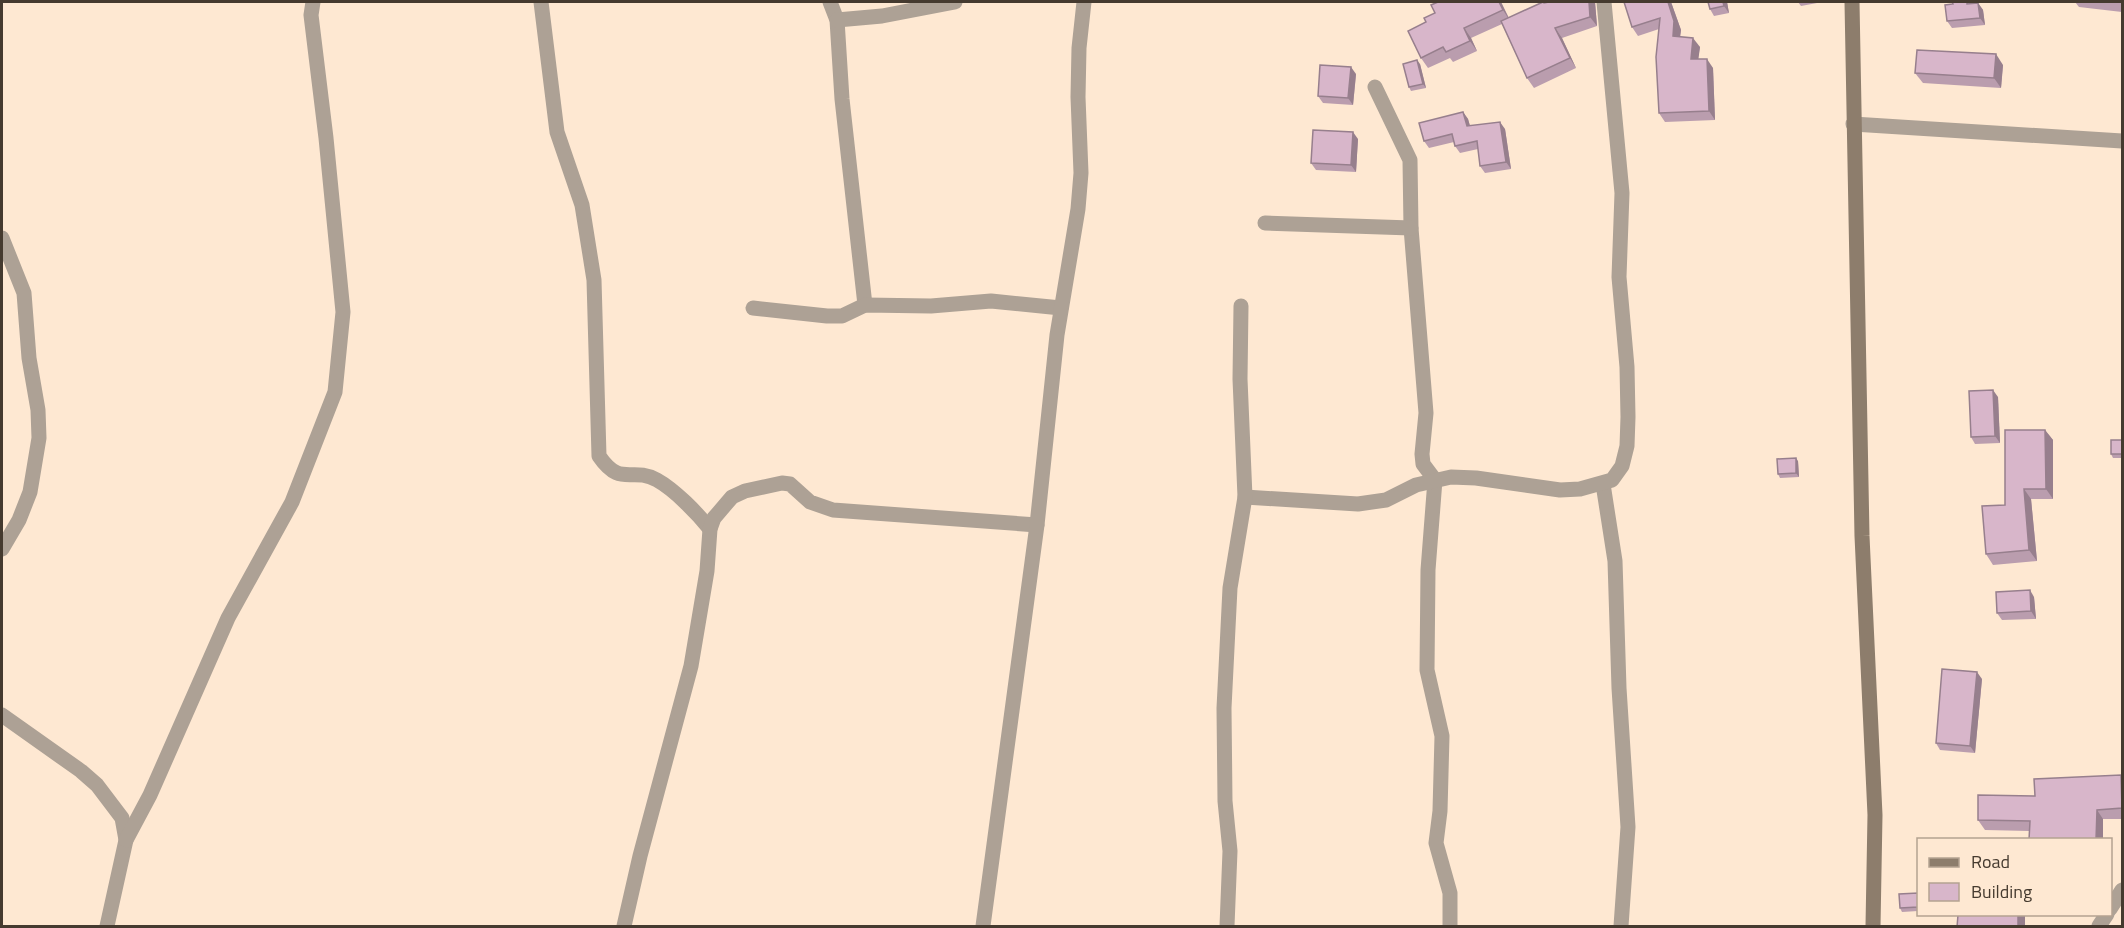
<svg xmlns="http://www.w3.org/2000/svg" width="2124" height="928" viewBox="0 0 2124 928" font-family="'Titillium Web',sans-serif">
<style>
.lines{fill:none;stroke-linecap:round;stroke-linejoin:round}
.minor{stroke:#ada195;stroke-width:15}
.secondary{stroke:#8d7d6c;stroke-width:15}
.wall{fill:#ba9dae}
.shaded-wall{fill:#977f8d}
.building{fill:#d8b6ca;stroke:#977f8d;stroke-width:1.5}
</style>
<rect width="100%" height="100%" fill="#fee8d2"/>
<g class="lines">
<g class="minor">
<path d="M541,2L557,132L582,205L594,280L599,456C621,488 631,466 657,480C675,490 697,513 710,529"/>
<polyline points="830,2 837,20 842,99 865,305"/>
<polyline points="837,20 882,16 955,2"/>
<polyline points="1375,87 1410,160 1411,228 1426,413 1422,454 1423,464 1435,480 1428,570 1427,670 1442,736 1440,811 1436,843 1450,893 1450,926"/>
<polyline points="1853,124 2122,141"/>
<polyline points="1265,223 1411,228"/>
<polyline points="2,238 24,293 29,358 38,410 39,438 30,492 19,520 2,549"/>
<polyline points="753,308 827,316 842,316 865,305 931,306 991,301 1061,308"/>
<polyline points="1603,484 1615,561 1619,688 1628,827 1621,926"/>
<polyline points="1245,497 1358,504 1386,500 1416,485 1451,477 1476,478 1560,490 1580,489 1612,480 1622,466 1627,446 1628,417 1627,367 1619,277 1622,193 1604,2"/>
<polyline points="2,715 81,771 97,785 122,818 126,840 107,926"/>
<polyline points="126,840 150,795 228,618 292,502 335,392 343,312 326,138 311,15 313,2"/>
<polyline points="2110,909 2122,890"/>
<polyline points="624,926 640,856 691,666 707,571 710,529 714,518 732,497 745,491 782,483 790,484 810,502 833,510 1037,525"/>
<polyline points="983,926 1037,525 1057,335 1078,209 1081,173 1078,97 1079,48 1084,2"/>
<polyline points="1227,926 1230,851 1225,801 1224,708 1230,588 1245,497 1240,379 1241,306"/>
<polyline points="2099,926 2107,914"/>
</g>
<polyline class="secondary" points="1852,2 1862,536 1875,815 1873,926"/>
</g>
<g class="wall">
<polygon points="1438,2 1501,2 1509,18 1549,2 1595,2 1597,26 1562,38 1576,68 1534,88 1527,78 1502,24 1471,38 1477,51 1453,62 1450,58 1428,68 1421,58"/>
<polygon points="1671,2 1681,30 1680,37 1700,47 1698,59 1713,68 1715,120 1665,122 1659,113 1659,29 1638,36 1632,27"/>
<polygon points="1708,2 1729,2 1727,2 1729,13 1714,16 1710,9"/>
<polygon points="1798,2 1817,2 1817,3 1801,6"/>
<polygon points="1952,2 1971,2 1972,3 1978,3 1983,10 1985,25 1952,28 1947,21 1953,4"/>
<polygon points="2075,2 2122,2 2122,12 2079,7"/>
<polygon points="1420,64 1426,88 1411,91 1409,87"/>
<polygon points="2003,65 2001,88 1923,83 1915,73"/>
<polygon points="1356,74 1353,105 1323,103 1318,96"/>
<polygon points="1463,112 1468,119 1470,126 1505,129 1511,169 1485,173 1480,166 1478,149 1460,153 1455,146 1454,142 1429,148 1424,141"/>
<polygon points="1358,139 1356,172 1316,170 1311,163"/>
<polygon points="1998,397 2000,443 1975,444 1971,437"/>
<polygon points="2045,430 2053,440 2053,499 2031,499 2037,561 1993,565 1986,554 2005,505"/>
<polygon points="2122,440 2122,458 2113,458 2111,454"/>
<polygon points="1798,461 1799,477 1780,478 1778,474"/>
<polygon points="2034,597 2036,619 2002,620 1997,613"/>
<polygon points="1982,679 1975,753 1940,750 1936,743"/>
<polygon points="2122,777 2122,819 2103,819 2103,840 2029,840 2029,831 1985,830 1978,820 2035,796"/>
<polygon points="1918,893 1918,911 1902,912 1900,908"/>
</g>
<g class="shaded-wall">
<polygon points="1499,2 1501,2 1510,21 1503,10"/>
<polygon points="1589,2 1595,2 1597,26 1590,17"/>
<polygon points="1668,2 1671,2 1681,30 1679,45 1673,36"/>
<polygon points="1723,2 1727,2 1729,13 1724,6"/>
<polygon points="1978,3 1983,10 1985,25 1980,18"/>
<polygon points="1464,28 1471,38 1477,51 1470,41"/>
<polygon points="1555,28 1562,38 1576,68 1570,58"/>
<polygon points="1693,38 1700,47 1697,69 1691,59"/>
<polygon points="1996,54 2003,65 2001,88 1994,78"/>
<polygon points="1707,59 1713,68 1715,120 1709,111"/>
<polygon points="1417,60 1420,64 1426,88 1423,84"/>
<polygon points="1351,67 1356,74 1353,105 1348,98"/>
<polygon points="1463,112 1468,119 1472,133 1467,126"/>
<polygon points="1500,122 1505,129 1511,169 1506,162"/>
<polygon points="1353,132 1358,139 1356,172 1351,165"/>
<polygon points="1993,390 1998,397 2000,443 1995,436"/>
<polygon points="2045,430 2053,440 2053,499 2046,489"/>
<polygon points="1796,458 1798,461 1799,477 1796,473"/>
<polygon points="2024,489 2031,499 2037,561 2029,550"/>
<polygon points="2030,590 2034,597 2036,619 2031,611"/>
<polygon points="1977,672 1982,679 1975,753 1970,746"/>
<polygon points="2097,810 2103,819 2103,840 2096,840"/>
<rect x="2018" y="915" width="7" height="12"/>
</g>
<g class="building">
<polygon points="1438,2 1499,2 1503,10 1464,28 1470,41 1446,52 1443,47 1421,58 1408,31 1426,22 1424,18 1435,13 1431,5"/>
<polygon points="1543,2 1544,3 1549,2 1589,2 1590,17 1555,28 1570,58 1527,78 1501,21"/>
<polygon points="1624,2 1668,2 1674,21 1673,36 1693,38 1691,59 1707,59 1709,111 1659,113 1656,57 1660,18 1632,27"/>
<polygon points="1708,2 1723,2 1724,6 1710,9"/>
<polygon points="1952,2 1967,2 1967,4 1978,3 1980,18 1947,21 1945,5 1953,4"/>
<polygon points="1917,50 1996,54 1994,78 1915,73"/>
<polygon points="1417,60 1423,84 1409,87 1403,64"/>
<polygon points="1320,65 1351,67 1348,98 1318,96"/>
<polygon points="1463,112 1467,126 1500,122 1506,162 1480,166 1477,141 1455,146 1452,134 1424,141 1419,123"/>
<polygon points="1313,130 1353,132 1351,165 1311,163"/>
<polygon points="1993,390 1995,436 1971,437 1969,391"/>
<polygon points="2005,430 2045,430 2046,489 2024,489 2029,550 1986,554 1982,506 2005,505"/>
<rect x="2111" y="440" width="11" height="14"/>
<polygon points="1796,458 1796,473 1778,474 1777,459"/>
<polygon points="2030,590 2031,611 1997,613 1996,592"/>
<polygon points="1942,669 1977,672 1970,746 1936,743"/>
<polygon points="2121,775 2122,808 2097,810 2096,840 2029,840 2030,821 1978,820 1978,795 2035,796 2034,779"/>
<polygon points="1918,893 1918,907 1900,908 1899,894"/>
<polygon points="1958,915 2018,915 2018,927 1957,927"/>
</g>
<rect width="2124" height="928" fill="none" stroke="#453a2f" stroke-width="6"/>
<rect x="1917" y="838" width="195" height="78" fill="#fee8d2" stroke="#b4a291" stroke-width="1.5"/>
<rect x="1929" y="858" width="30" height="9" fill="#8d7d6c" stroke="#b4a291" stroke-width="1.5"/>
<text x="1971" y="868" font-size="18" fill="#453a2f">Road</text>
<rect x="1929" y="883" width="30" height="18" fill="#d8b6ca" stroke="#b4a291" stroke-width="1.5"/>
<text x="1971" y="898" font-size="18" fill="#453a2f">Building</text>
</svg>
